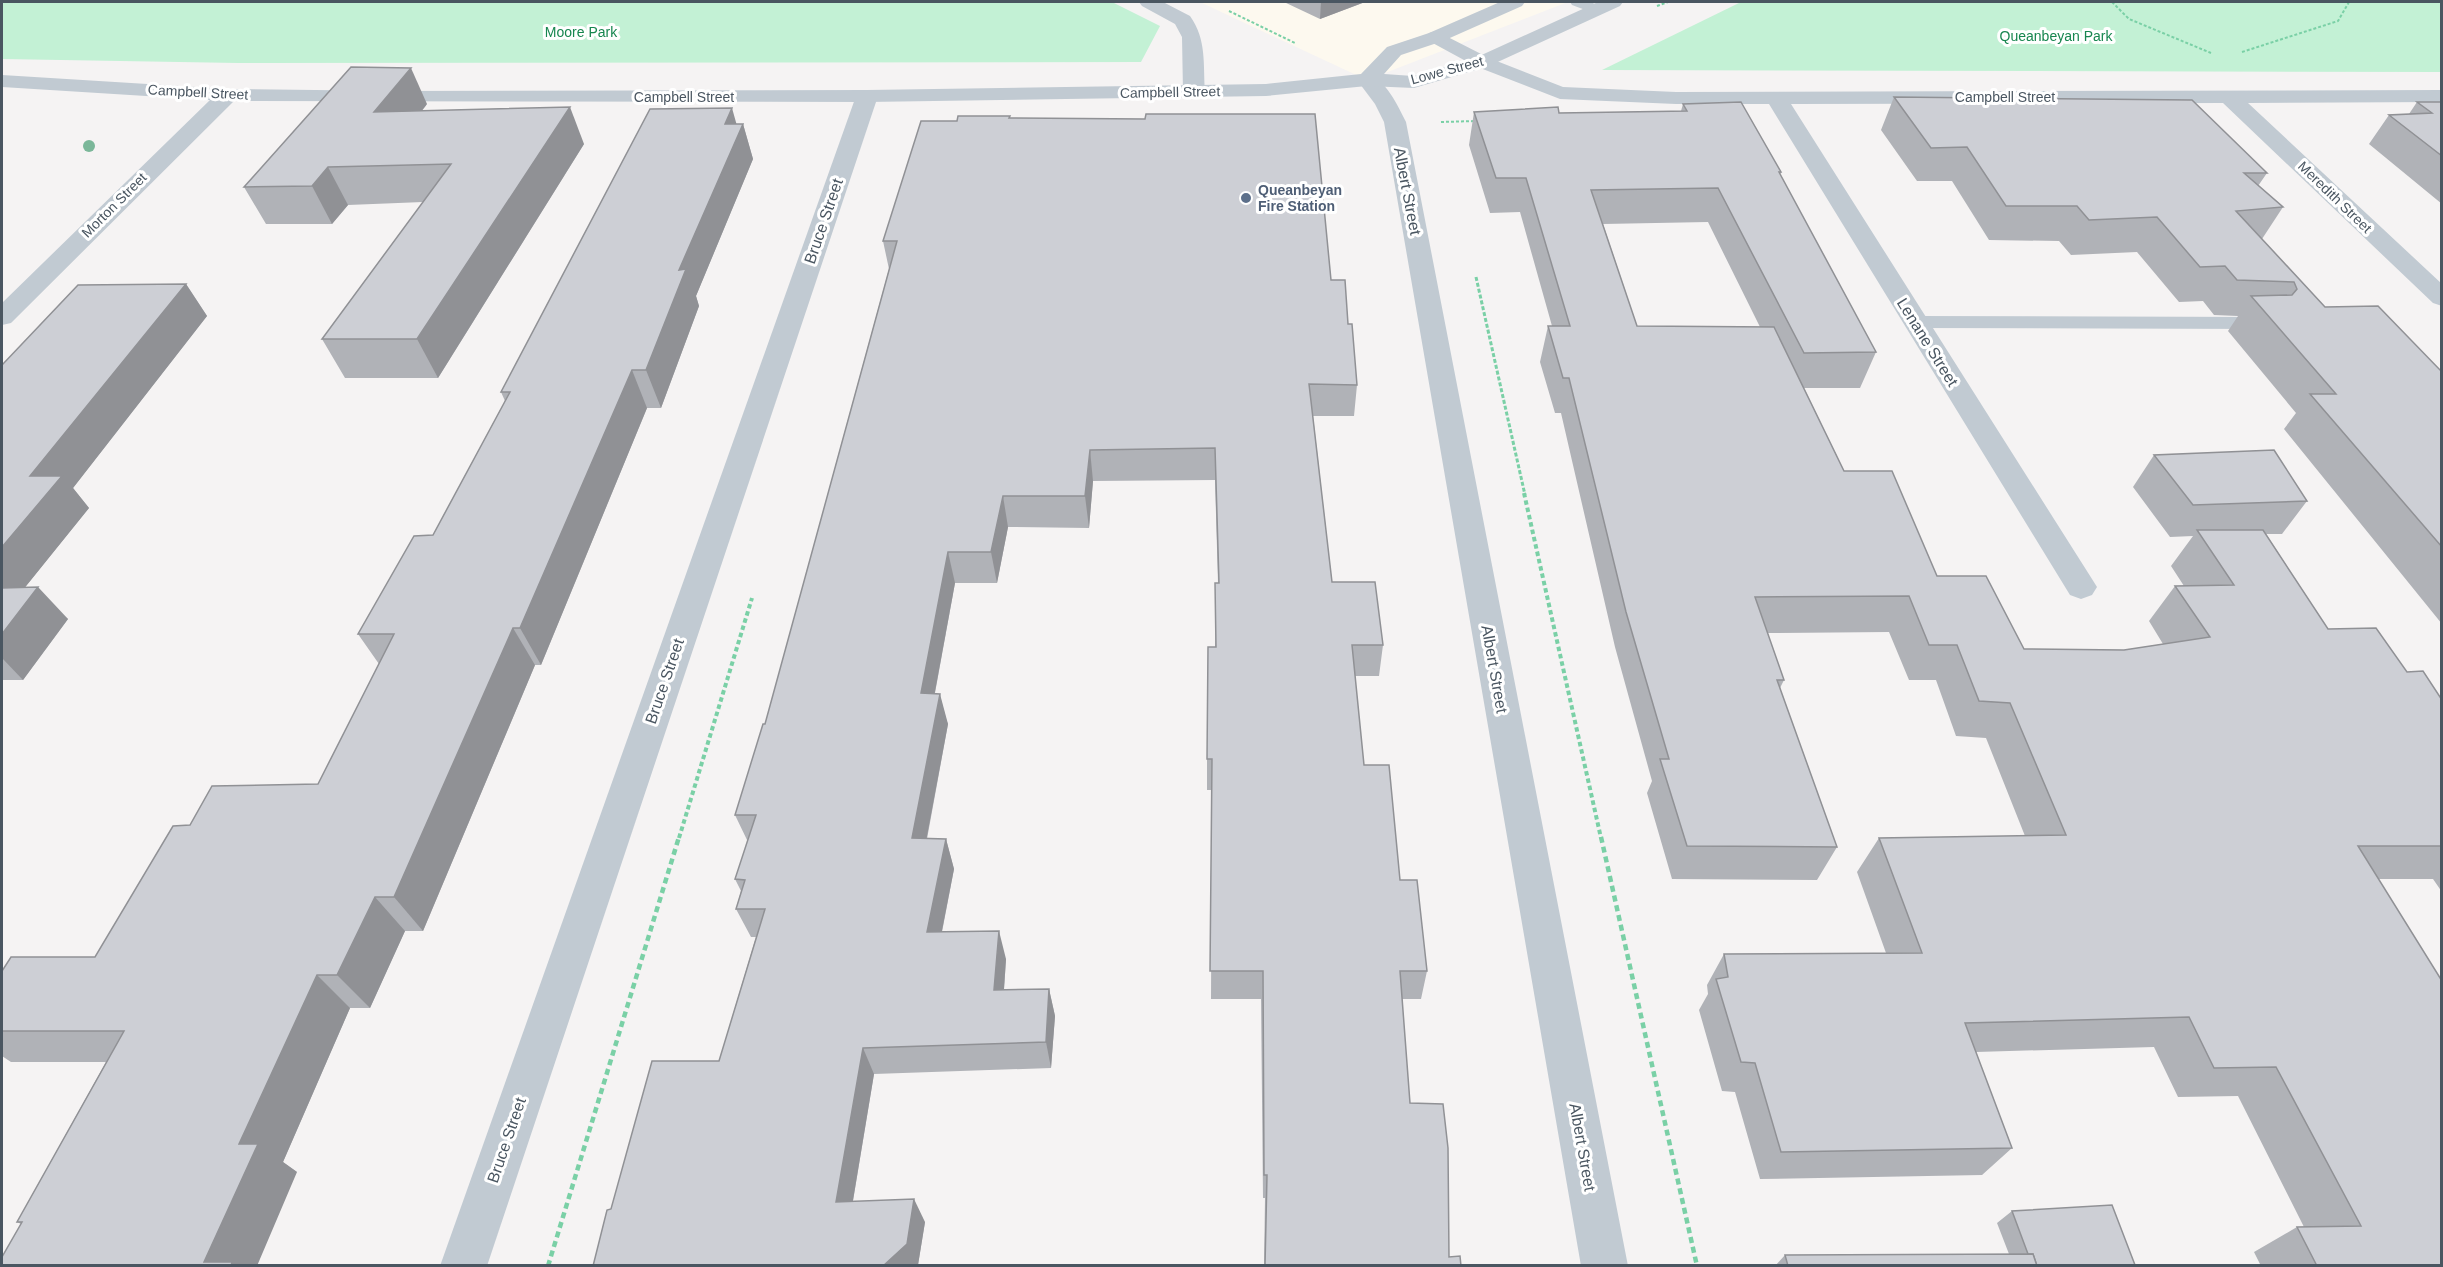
<svg xmlns="http://www.w3.org/2000/svg" width="2443" height="1267" viewBox="0 0 2443 1267" font-family="Helvetica,sans-serif">
<style>
.commercial{fill:#fdf9ef}
.green{fill:#c3f1d5}
.lines{fill:none;stroke-linecap:round;stroke-linejoin:round}
.path-far3{stroke:#7ad0a6;stroke-width:2;stroke-dasharray:3 2;stroke-linecap:butt}
.path-far2{stroke:#7ad0a6;stroke-width:3;stroke-dasharray:4 2;stroke-linecap:butt}
.path-far1{stroke:#7ad0a6;stroke-width:4;stroke-dasharray:4.5 3;stroke-linecap:butt}
.path{stroke:#7ad0a6;stroke-width:4.5;stroke-dasharray:6 4;stroke-linecap:butt}
.service{fill:#c1cad2;fill-rule:evenodd}
.minor{fill:#c1cad2;fill-rule:evenodd}
.tertiary{fill:#c1cad2;fill-rule:evenodd}
.tree{fill:#7bb799}
.wall{fill:#b0b2b7;fill-rule:evenodd}
.shaded-wall{fill:#909195}
.building{fill:#cdcfd5;stroke:#909195;stroke-width:1.5}
.service-dot{fill:#5c6f8a;stroke:#fff;stroke-width:2}
.labels{text-anchor:middle;stroke-width:6;stroke-linejoin:round;paint-order:stroke}
.far-park-label{font-size:14px;fill:#17864f;stroke:#fff}
.far-street-label{font-size:14px;fill:#4a5661;stroke:#fff}
.far-service-label{font-size:14px;font-weight:bold;fill:#4e5e75;stroke:#fff;text-anchor:start}
.street-label{font-size:16px;fill:#4a5661;stroke:#fff}
</style>
<rect width="100%" height="100%" fill="#f5f3f3"/>
<polygon class="commercial" points="1200,2 1568,2 1367,80"/>
<g class="green">
<polygon points="2,2 1112,2 1160,26 1141,62 238,63 2,59"/>
<polygon points="1741,2 2441,2 2441,72 1602,70"/>
</g>
<g class="lines">
<g class="path-far3">
<polyline points="2112,2 2129,19 2211,53"/>
<polyline points="1657,6 1668,2"/>
<polyline points="1229,11 1295,43"/>
<polyline points="2242,52 2338,21 2349,2"/>
<polyline points="1441,122 1476,121"/>
</g>
<polyline class="path-far2" points="1476,277 1525,495"/>
<g class="path-far1">
<polyline points="1524,493 1601,838"/>
<polyline points="679,838 752,598"/>
</g>
<g class="path">
<polyline points="1601,837 1697,1266"/>
<polyline points="548,1266 679,837"/>
</g>
<g class="service">
<polygon points="1570,2 1591,2 1604,9 1596,14 1572,5"/>
<polygon points="1916,316 2260,317 2268,318 2271,323 2268,328 2260,329 1916,328 1908,327 1905,322 1908,317"/>
</g>
<g class="minor">
<path d="M1139,2H1163L1190,16C1207,40 1203,64 1205,92L1201,96L1194,98L1187,96L1183,92L1182,37L1175,24L1142,6Z"/>
<polygon points="1436,31 1489,58 1563,87 1676,92 2442,90 2442,102 2248,103 2442,284 2442,306 2433,303 2223,103 1791,104 2092,579 2097,587 2092,595 2081,599 2070,595 1769,104 1676,104 1560,99 1475,66 1429,41 1426,37 1429,33"/>
<path d="M1367,74C1385,78 1398,106 1406,122L1628,1266H1581L1384,122L1375,104L1357,80L1360,76Z"/>
<polygon points="867,90 875,91 878,96 487,1266 440,1266 856,96 859,91"/>
</g>
<polygon class="tertiary" points="1500,2 1525,2 1522,6 1443,41 1401,55 1384,74 1413,76 1475,58 1598,2 1623,2 1620,6 1489,66 1414,88 1367,86 1266,96 867,102 234,101 11,323 2,325 2,303 210,100 2,87 2,75 228,89 396,91 867,90 1266,84 1361,74 1387,47 1429,33"/>
</g>
<circle class="tree" cx="89" cy="146" r="6"/>
<g class="wall">
<polygon points="1284,2 1365,2 1320,19"/>
<polygon points="1894,97 2267,173 2258,186 2283,207 2262,239 2325,307 2442,372 2442,624 2284,429 2296,413 2228,331 2238,316 2214,315 2203,301 2179,302 2137,252 2071,255 2059,241 1989,240 1952,181 1917,181 1881,130"/>
<polygon points="2417,102 2442,102 2442,204 2369,144 2389,115 2409,114"/>
<polygon points="427,104 422,111 584,144 438,378 345,378 322,339 423,202 348,205 332,224 266,224 244,187"/>
<path d="M1683,104L1781,172L1780,175L1876,352L1860,388H1804L1844,471L1937,576L2024,649L2124,650L2163,644L2149,621L2175,586H2184L2171,566L2193,536L2170,537L2133,487L2154,455L2307,501L2282,534H2266L2328,629L2407,672L2442,700V892L2433,879H2378L2442,1266H2261L2254,1252L2297,1227H2304L2238,1096L2178,1097L2154,1047L1976,1052L2012,1148L1982,1175L1760,1179L1735,1092L1722,1091L1699,1010L1708,994L1707,985L1724,954L1886,953L1857,872L1879,838L2025,836L1986,738L1956,736L1936,680H1909L1889,632L1767,633L1784,680L1780,688L1837,847L1817,880L1672,879L1647,793L1652,781L1615,647L1561,413H1555L1540,362L1548,326H1552L1520,212L1490,213L1469,145L1474,112L1559,113L1681,111ZM1708,222L1760,327L1637,326L1603,224Z"/>
<polygon points="1010,118 1331,280 1348,324 1357,385 1354,416 1313,416 1332,582 1383,645 1379,676 1355,676 1364,765 1400,880 1427,971 1421,999 1402,999 1410,1103 1449,1257 1461,1266 1264,1266 1265,1198 1263,1198 1261,999 1211,999 1212,790 1207,790 1207,759 1215,647 1218,583 1215,480 1093,481 1089,528 1008,527 997,583 955,583 935,693 948,724 927,839 946,839 954,869 942,932 1006,959 1004,990 1049,989 1055,1016 1051,1068 874,1074 853,1201 925,1222 918,1265 611,1209 719,1061 756,937 751,937 736,909 741,891 735,879 748,842 735,815 765,724 889,269 883,241 957,121"/>
<polygon points="737,124 743,124 753,159 696,296 699,306 661,408 647,408 541,665 535,665 423,931 405,931 370,1008 350,1008 283,1162 297,1172 21,1224 17,1222 106,1062 11,1062 2,1056 2,971 95,957 190,825 318,784 379,664 358,634 433,535 505,401 501,392"/>
<polygon points="186,284 207,316 73,488 89,508 25,587 68,619 23,680 2,680 2,365"/>
<polygon points="2012,1211 2134,1266 1775,1266 1785,1255 2009,1254 1997,1223"/>
</g>
<g class="shaded-wall">
<polygon points="1321,2 1365,2 1320,19"/>
<polygon points="411,68 427,104 392,148 374,112"/>
<polygon points="570,107 584,144 438,378 417,339"/>
<polygon points="732,108 739,133 743,124 753,159 696,296 699,306 661,408 646,370 725,124"/>
<polygon points="328,167 348,205 332,224 312,186"/>
<polygon points="186,284 207,316 73,488 89,508 2,616 2,547 30,476"/>
<polygon points="632,370 647,408 541,665 520,628"/>
<polygon points="1090,450 1093,481 1089,528 1085,496"/>
<polygon points="1003,496 1008,527 997,583 991,552"/>
<polygon points="948,552 955,583 929,724 921,693"/>
<polygon points="38,587 68,619 23,680 2,658 2,634"/>
<polygon points="513,628 535,665 423,931 394,897"/>
<polygon points="940,694 948,724 921,868 912,838"/>
<polygon points="946,839 954,869 936,961 927,932"/>
<polygon points="375,897 405,931 370,1008 337,975"/>
<polygon points="999,931 1006,959 1002,1017 994,990"/>
<polygon points="317,975 350,1008 283,1162 297,1172 257,1266 209,1266 204,1262 239,1144"/>
<polygon points="1049,989 1055,1016 1051,1068 1046,1042"/>
<polygon points="863,1048 874,1074 849,1224 836,1202"/>
<polygon points="914,1199 925,1222 918,1265 883,1266"/>
</g>
<g class="building">
<polygon points="351,67 411,68 374,112 570,107 417,339 322,339 451,164 328,167 312,186 244,187"/>
<polygon points="1894,97 2192,100 2267,173 2244,173 2283,207 2236,211 2325,307 2378,306 2442,372 2442,547 2310,394 2336,394 2251,296 2292,295 2297,289 2294,282 2237,280 2225,266 2200,267 2157,217 2089,220 2077,206 2006,206 1967,147 1931,148"/>
<polygon points="1741,102 1781,172 1779,172 1876,352 1804,353 1718,188 1591,190 1637,326 1774,327 1844,471 1892,471 1937,576 1986,576 2024,649 2124,650 2210,637 2175,586 2234,585 2197,530 2263,530 2328,629 2376,628 2407,672 2423,671 2442,700 2442,846 2358,846 2442,981 2442,1266 2317,1266 2297,1227 2361,1226 2276,1067 2214,1068 2189,1017 1965,1023 2012,1148 1781,1152 1755,1063 1741,1062 1716,979 1728,977 1724,954 1922,953 1879,838 2066,835 2010,703 1979,701 1957,645 1929,645 1909,596 1755,597 1784,680 1777,680 1837,847 1687,846 1660,759 1669,759 1626,612 1569,378 1563,378 1548,326 1570,326 1526,178 1496,178 1474,112 1558,107 1559,113 1687,111 1683,104"/>
<polygon points="2417,102 2442,102 2442,156 2389,115 2432,113"/>
<polygon points="732,108 725,124 743,124 679,270 686,269 646,370 632,370 520,628 513,628 394,897 375,897 337,975 317,975 239,1144 258,1144 204,1262 232,1262 231,1266 2,1266 2,1257 22,1222 17,1222 124,1031 2,1031 2,971 11,957 95,957 173,826 190,825 212,786 318,784 394,634 358,634 414,536 433,535 510,392 501,392 650,109"/>
<polygon points="1146,114 1315,114 1331,280 1345,280 1348,324 1352,324 1357,385 1309,384 1332,582 1375,582 1383,645 1352,645 1364,765 1389,765 1400,880 1417,880 1427,971 1400,971 1410,1103 1443,1104 1448,1148 1449,1257 1460,1256 1461,1266 1265,1266 1267,1175 1264,1175 1263,971 1210,971 1212,759 1207,759 1208,647 1216,647 1215,583 1219,583 1215,448 1090,450 1085,496 1003,496 991,552 948,552 921,693 940,694 912,838 946,839 927,932 999,931 994,990 1049,989 1046,1042 863,1048 836,1202 914,1199 907,1244 883,1266 593,1266 607,1210 611,1209 652,1061 719,1061 765,909 736,909 745,880 735,879 756,815 735,815 763,724 765,724 897,241 883,241 921,121 957,121 958,116 1010,116 1009,118 1145,119"/>
<polygon points="186,284 30,476 62,476 2,547 2,365 78,285"/>
<polygon points="2274,450 2307,501 2193,505 2154,455"/>
<polygon points="38,587 2,634 2,588"/>
<polygon points="2112,1205 2135,1265 2037,1266 2033,1254 2028,1254 2012,1211"/>
<polygon points="2033,1254 2037,1266 1788,1266 1785,1255"/>
</g>
<circle class="service-dot" cx="1246" cy="198" r="6"/>
<g class="labels">
<g class="far-park-label">
<text x="581" y="37">Moore Park</text>
<text x="2056" y="41">Queanbeyan Park</text>
</g>
<g class="far-street-label">
<text transform="translate(1447 70) rotate(-15)" y="5">Lowe Street</text>
<text transform="translate(198 92) rotate(3)" y="5">Campbell Street</text>
<text transform="translate(1170 92) rotate(-1)" y="5">Campbell Street</text>
<text x="684" y="102">Campbell Street</text>
<text x="2005" y="102">Campbell Street</text>
<text transform="translate(2335 197) rotate(44)" y="5">Meredith Street</text>
<text transform="translate(114 205) rotate(-45)" y="5">Morton Street</text>
</g>
<g class="far-service-label">
<text x="1258" y="195">Queanbeyan<tspan x="1258" dy="16">Fire Station</tspan></text>
</g>
<g class="street-label">
<text transform="translate(1408 191) rotate(79)" y="6">Albert Street</text>
<text transform="translate(823 221) rotate(-71)" y="6">Bruce Street</text>
<text transform="translate(1928 342) rotate(58)" y="6">Lenane Street</text>
<text transform="translate(1495 669) rotate(80)" y="6">Albert Street</text>
<text transform="translate(664 681) rotate(-71)" y="6">Bruce Street</text>
<text transform="translate(506 1140) rotate(-71)" y="6">Bruce Street</text>
<text transform="translate(1583 1147) rotate(80)" y="6">Albert Street</text>
</g>
</g>
<rect width="2443" height="1267" fill="none" stroke="#4a5661" stroke-width="6"/>
</svg>
